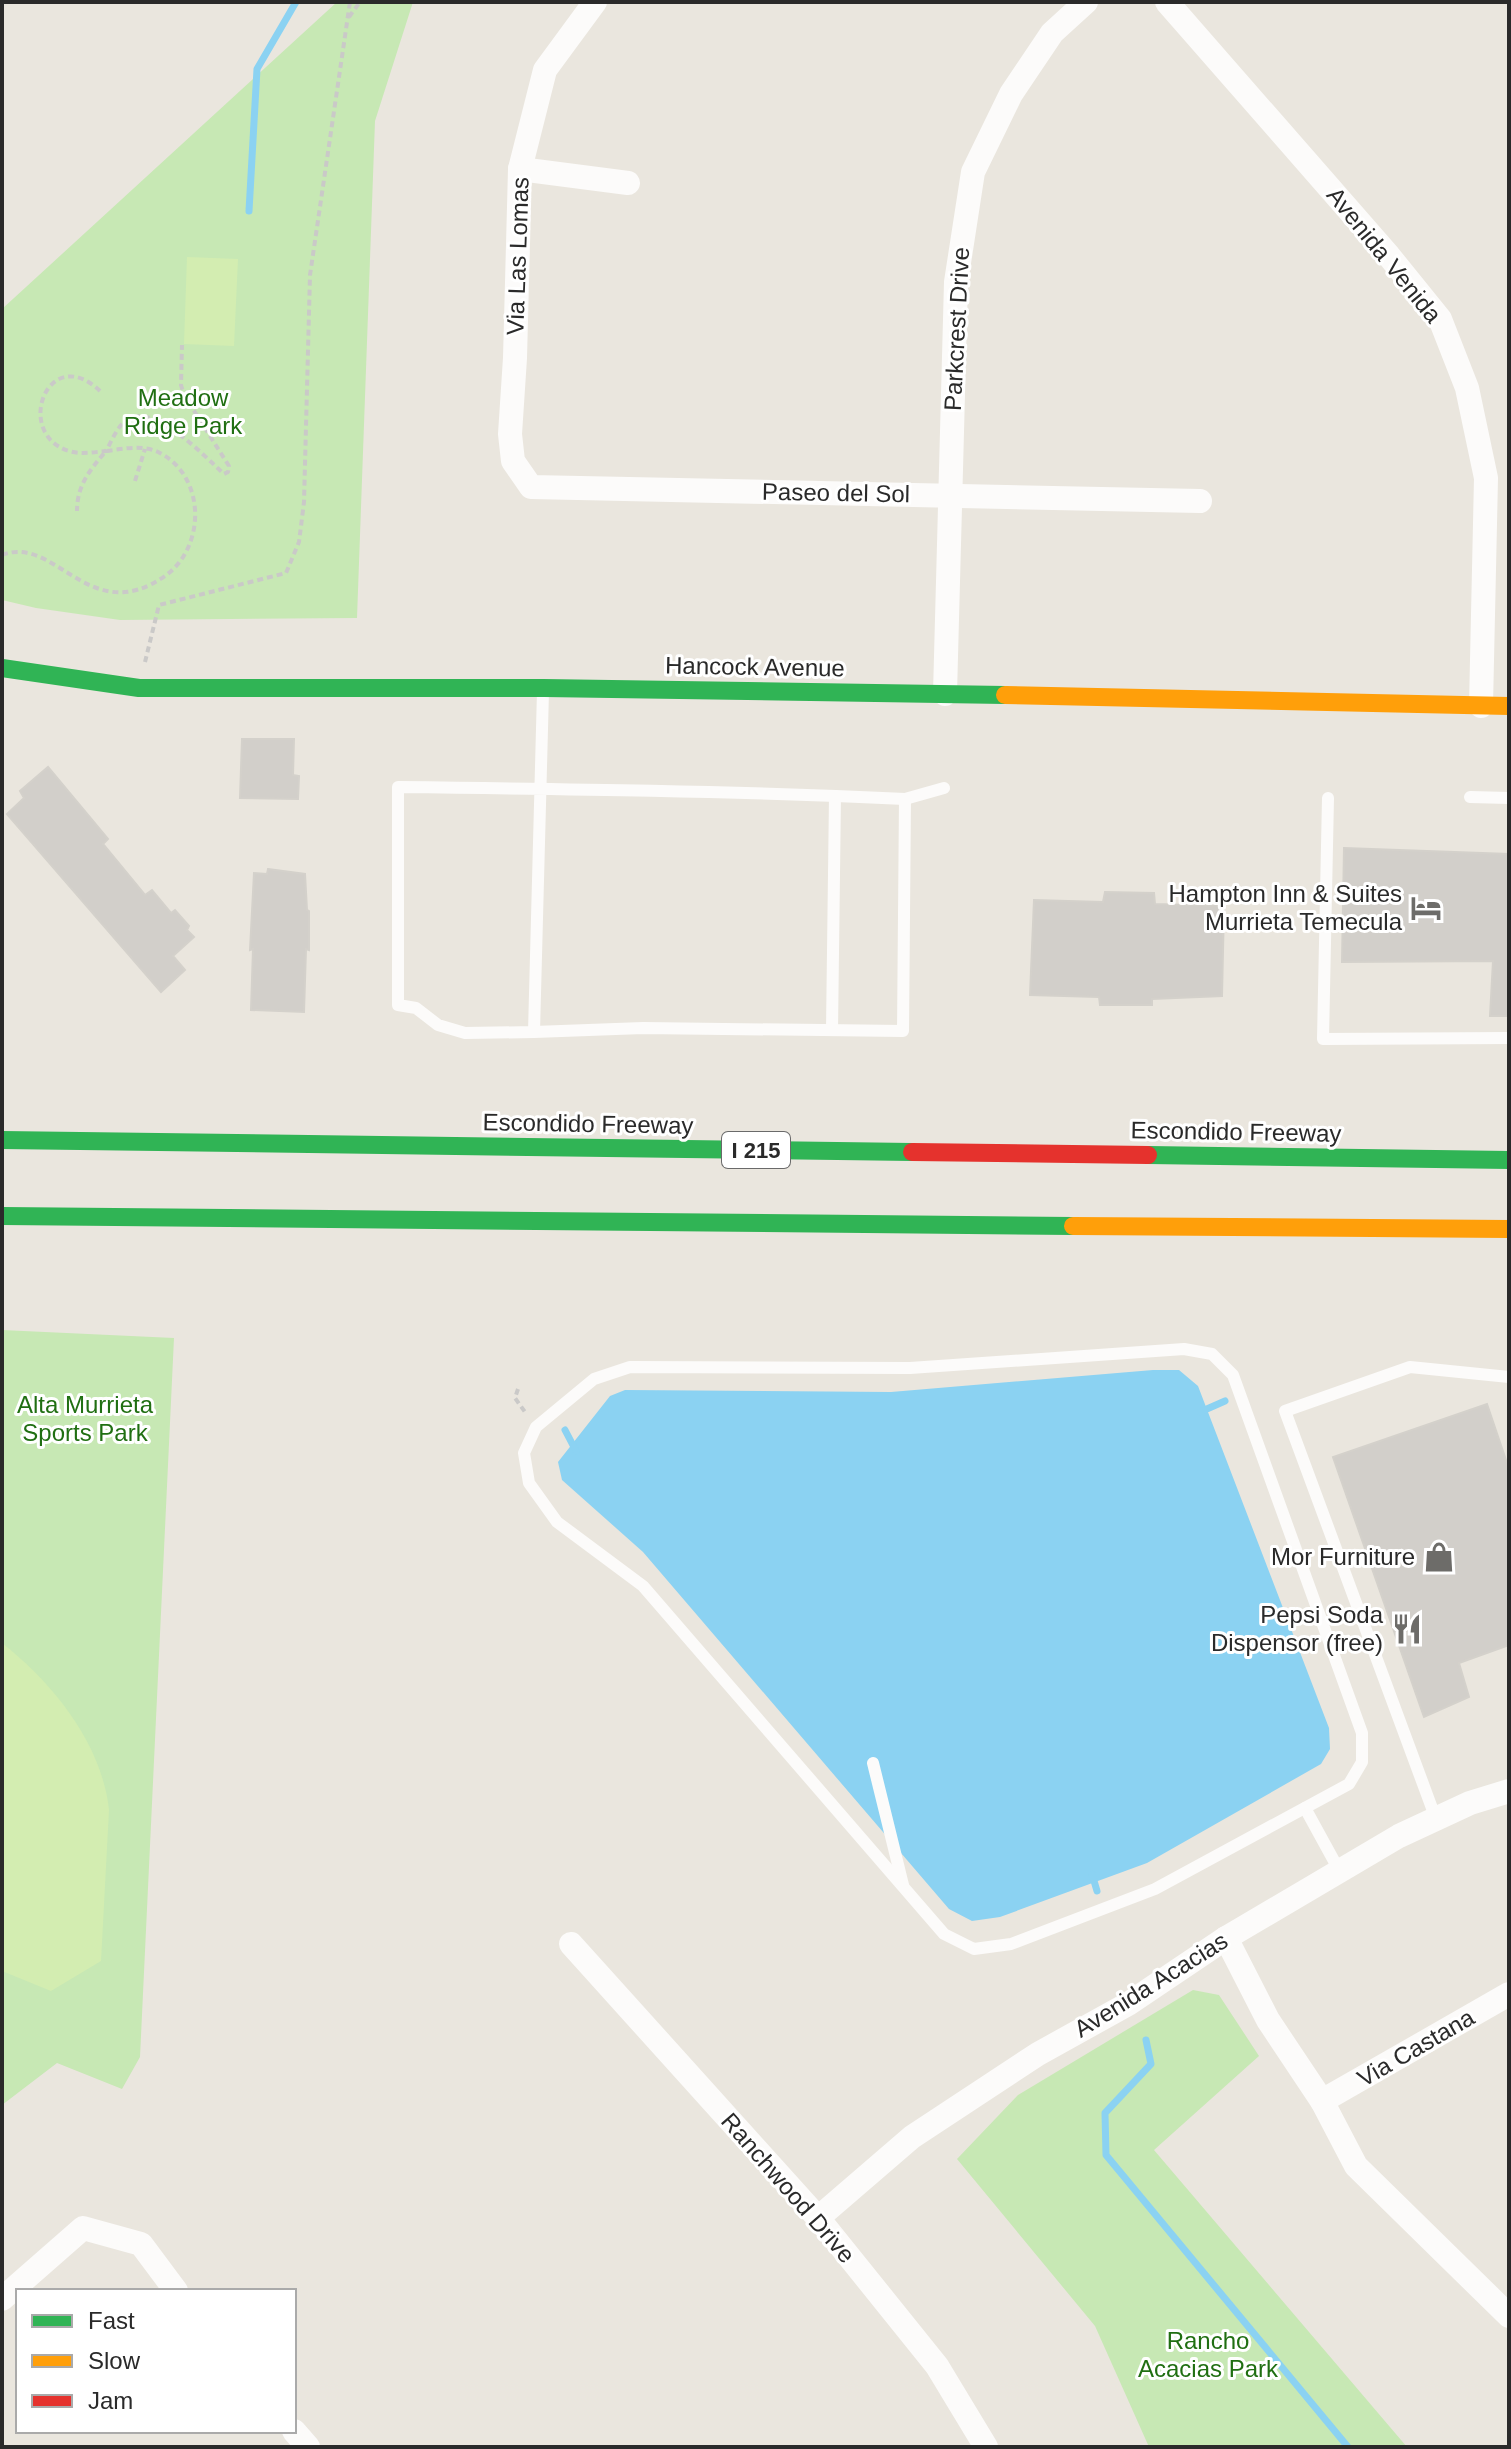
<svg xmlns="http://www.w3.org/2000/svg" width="1511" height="2449" viewBox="0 0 1511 2449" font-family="Arial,sans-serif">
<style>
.green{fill:#c7e8b4}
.pitch{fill:#d3edb1}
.water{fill:#8bd2f2}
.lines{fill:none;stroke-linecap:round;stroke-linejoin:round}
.stream{stroke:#8bd2f2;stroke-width:7}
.building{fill:#d2cfca;stroke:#d4d1cb;stroke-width:2}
.path{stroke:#cac9c8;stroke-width:4;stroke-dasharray:6 4;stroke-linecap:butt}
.lane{stroke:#fcfbfa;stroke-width:12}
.street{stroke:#fcfbfa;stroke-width:24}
.fast{stroke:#30b455;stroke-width:18}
.slow{stroke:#ff9f0a;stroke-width:18}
.jam{stroke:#e5322d;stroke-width:18}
.labels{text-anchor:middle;stroke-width:6;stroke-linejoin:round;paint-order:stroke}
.shield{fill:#fff;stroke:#6a6a6a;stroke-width:2}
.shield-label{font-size:22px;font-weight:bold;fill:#2a2a2a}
.street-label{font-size:24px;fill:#2a2a2a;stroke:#fff}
.park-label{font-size:24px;fill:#206f12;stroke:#fff}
.poi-label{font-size:24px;fill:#2a2a2a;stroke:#fff;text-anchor:end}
</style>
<rect width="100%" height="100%" fill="#eae6de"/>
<g class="green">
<polygon points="337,2 413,2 375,121 357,618 120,620 36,608 2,600 2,309"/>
<polygon points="2,1330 174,1338 140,2057 122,2089 57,2063 2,2105"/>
<polygon points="1193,1990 1219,1995 1259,2056 1154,2150 1407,2447 1149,2447 1095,2326 957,2159 1018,2095"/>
</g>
<g class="pitch">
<polygon points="187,257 238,259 234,346 184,344"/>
<path d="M2,1643C53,1683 102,1744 109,1810L101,1961L51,1991L2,1971Z"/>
</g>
<polygon class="water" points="1153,1370 1179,1370 1198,1386 1329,1728 1330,1749 1321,1764 1147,1863 1000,1917 972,1921 949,1909 643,1552 562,1480 558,1462 610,1396 625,1390 891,1392"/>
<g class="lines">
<g class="stream">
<polyline points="249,211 257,69 296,2"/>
<polyline points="1200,1412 1225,1401"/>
<polyline points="565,1430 576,1451"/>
<polyline points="1092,1874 1097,1891"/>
<polyline points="1146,2040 1151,2064 1105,2113 1106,2155 1348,2447"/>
</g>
</g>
<g class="building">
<polygon points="242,739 294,739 293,775 299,776 298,799 240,798"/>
<polygon points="48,767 108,839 103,844 145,895 152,890 171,913 175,910 189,926 187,930 194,937 173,956 185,970 161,992 7,814 24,798 20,791"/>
<polygon points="1344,848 1509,854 1509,1016 1490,1016 1493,961 1342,962"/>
<polygon points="268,869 305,874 307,910 309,911 309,950 306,949 304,1012 251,1010 253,949 250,950 254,873 267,874"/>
<polygon points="1105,892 1154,893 1155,904 1224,906 1222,996 1152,999 1152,1005 1100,1005 1099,997 1030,995 1034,900 1103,902"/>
<polygon points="1487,1404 1509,1469 1509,1645 1459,1663 1469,1697 1424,1717 1333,1457"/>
</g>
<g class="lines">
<g class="path">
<polyline points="349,17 360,2"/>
<path d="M100,391C48,341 13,434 69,451C81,455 94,452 106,451C111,442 116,430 123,423C149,396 205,457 224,474L228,472L229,466L184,395L181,385L182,345"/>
<polyline points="135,481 145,449"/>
<path d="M2,555C56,534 89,629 165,576C206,547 206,477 160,453C144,444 123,449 106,451C90,470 77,485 77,511"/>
<polyline points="145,662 159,605 286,573 299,542 304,502 310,275 350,2"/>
<polyline points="518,1389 515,1398 525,1412"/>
</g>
<g class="lane">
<polyline points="1470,797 1509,798"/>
<polyline points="1328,798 1323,1039 1509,1038"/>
<polyline points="905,799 944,788"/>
<polyline points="832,1030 835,796"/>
<path d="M534,1032L465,1033L438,1025L416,1008L398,1005V787C567,789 736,791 905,799L903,1031L643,1028L534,1032L543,691"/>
<polygon points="1184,1349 1212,1354 1233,1375 1362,1733 1362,1762 1349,1784 1155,1889 1011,1944 974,1949 944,1934 643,1586 557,1522 529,1483 524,1453 536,1427 594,1379 630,1367 910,1368"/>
<polyline points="873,1763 903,1885"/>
<polyline points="1305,1808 1339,1870"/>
<polyline points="1436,1819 1285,1411 1410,1367 1509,1377"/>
</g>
<g class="street">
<polyline points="595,2 545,70 520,169 515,358 510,434 513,461 531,487 1200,501"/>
<polyline points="1167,2 1389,256 1440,319 1467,388 1486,478 1481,706"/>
<polyline points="520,169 628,183"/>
<polyline points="945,694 956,282 973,172 1011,94 1052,33 1086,2"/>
<polyline points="1226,1938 1268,2020 1322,2101 1356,2166 1509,2316"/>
<polyline points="571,1944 818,2218 937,2366 986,2447"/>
<polyline points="1322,2101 1509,1994"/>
<polyline points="818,2218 912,2137 1038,2054 1128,2004 1226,1938 1399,1836 1470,1803 1509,1791"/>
<polyline points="2,2299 83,2228 141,2244 176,2291"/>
<polyline points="294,2431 308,2447"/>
</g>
<g class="fast">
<polyline points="2,668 139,688 544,688 1005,695"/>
<polyline points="2,1140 912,1152"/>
<polyline points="1148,1155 1509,1160"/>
<polyline points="2,1216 1073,1226"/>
</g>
<g class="slow">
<polyline points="1005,695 1509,706"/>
<polyline points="1073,1226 1509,1229"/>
</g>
<polyline class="jam" points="912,1152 1148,1155"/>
</g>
<defs>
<g id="hotel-bare" transform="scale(2.4)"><path d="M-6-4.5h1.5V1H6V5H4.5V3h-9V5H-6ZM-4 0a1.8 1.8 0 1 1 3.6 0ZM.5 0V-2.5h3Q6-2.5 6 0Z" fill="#6d6c69" stroke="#fff" stroke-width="2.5" paint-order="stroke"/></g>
<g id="shop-bare" transform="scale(2.4)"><path d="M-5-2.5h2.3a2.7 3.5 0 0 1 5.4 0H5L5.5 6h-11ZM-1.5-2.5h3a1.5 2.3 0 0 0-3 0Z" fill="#6d6c69" stroke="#fff" stroke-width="2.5" paint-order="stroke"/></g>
<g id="restaurant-bare" transform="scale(2.4)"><path d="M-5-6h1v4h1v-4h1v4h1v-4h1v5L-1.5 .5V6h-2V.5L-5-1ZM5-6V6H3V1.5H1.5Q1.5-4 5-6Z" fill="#6d6c69" stroke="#fff" stroke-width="2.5" paint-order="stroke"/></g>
</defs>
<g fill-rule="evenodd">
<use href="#hotel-bare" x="1426" y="908"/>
<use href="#shop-bare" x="1439" y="1557"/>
<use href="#restaurant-bare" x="1407" y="1629"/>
</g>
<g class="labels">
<rect class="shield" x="722" y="1132" width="68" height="36" rx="6"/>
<g class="shield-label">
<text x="756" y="1158">I 215</text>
</g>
<g class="street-label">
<text transform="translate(1384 255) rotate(51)" y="8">Avenida Venida</text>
<text transform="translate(518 256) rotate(-88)" y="8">Via Las Lomas</text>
<text transform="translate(957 329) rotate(-87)" y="8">Parkcrest Drive</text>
<text transform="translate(836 493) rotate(1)" y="8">Paseo del Sol</text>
<text transform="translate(755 667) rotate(1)" y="8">Hancock Avenue</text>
<text transform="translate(588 1124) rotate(1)" y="8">Escondido Freeway</text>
<text transform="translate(1236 1132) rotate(1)" y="8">Escondido Freeway</text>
<text transform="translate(1151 1985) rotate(-32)" y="8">Avenida Acacias</text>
<text transform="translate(1416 2048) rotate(-30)" y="8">Via Castana</text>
<text transform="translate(788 2188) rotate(49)" y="8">Ranchwood Drive</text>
</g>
<g class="park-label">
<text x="183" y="406">Meadow<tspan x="183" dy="28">Ridge Park</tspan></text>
<text x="85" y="1413">Alta Murrieta<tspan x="85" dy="28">Sports Park</tspan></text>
<text x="1208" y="2349">Rancho<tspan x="1208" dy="28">Acacias Park</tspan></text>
</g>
<g class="poi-label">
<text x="1402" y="902">Hampton Inn &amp; Suites<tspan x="1402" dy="28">Murrieta Temecula</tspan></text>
<text x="1415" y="1565">Mor Furniture</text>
<text x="1383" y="1623">Pepsi Soda<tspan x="1383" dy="28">Dispensor (free)</tspan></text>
</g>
</g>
<rect width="1511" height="2449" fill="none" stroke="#2a2a2a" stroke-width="8"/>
<rect x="16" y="2289" width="280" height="144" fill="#ffffff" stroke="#aaaaaa" stroke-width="2"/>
<rect x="32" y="2315" width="40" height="12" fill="#30b455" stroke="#aaaaaa" stroke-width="2"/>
<text x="88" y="2329" font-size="24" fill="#2a2a2a">Fast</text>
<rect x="32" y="2355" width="40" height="12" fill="#ff9f0a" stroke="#aaaaaa" stroke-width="2"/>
<text x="88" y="2369" font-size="24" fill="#2a2a2a">Slow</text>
<rect x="32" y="2395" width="40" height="12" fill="#e5322d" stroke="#aaaaaa" stroke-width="2"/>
<text x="88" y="2409" font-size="24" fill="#2a2a2a">Jam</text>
</svg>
